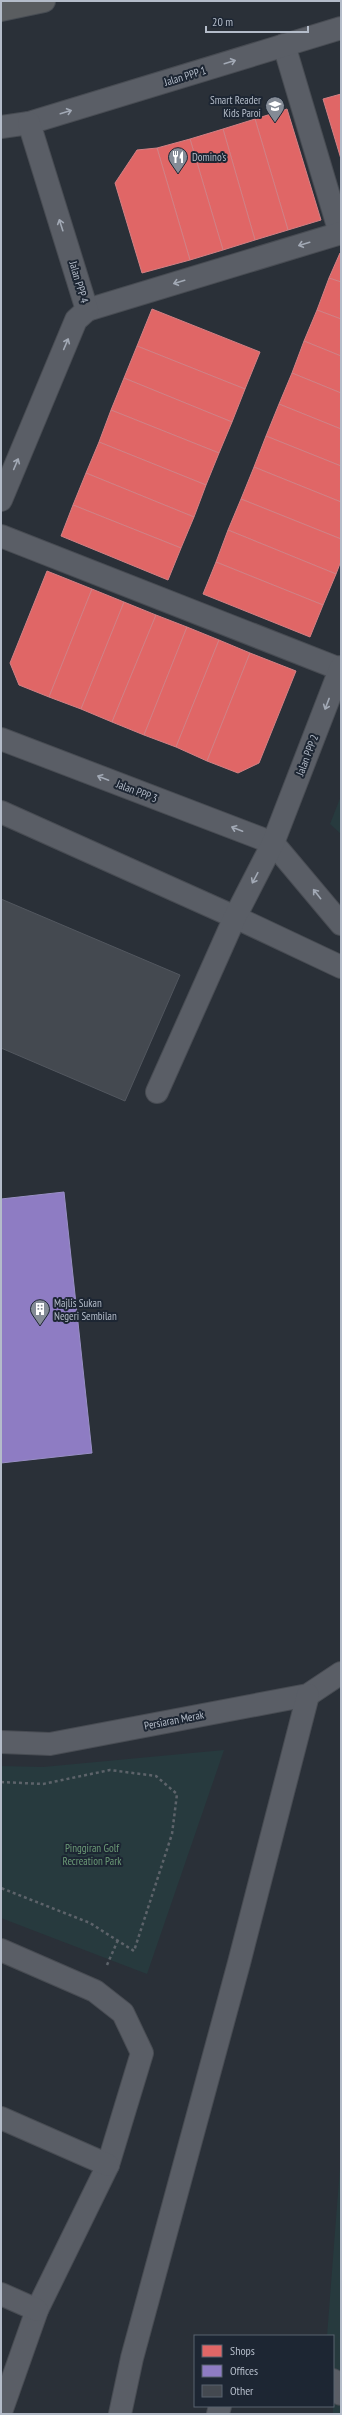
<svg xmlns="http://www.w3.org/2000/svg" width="342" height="2415" viewBox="0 0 342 2415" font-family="'PT Sans Narrow',sans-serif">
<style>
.green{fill:#273a3e}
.shops{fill:#e06666;stroke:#d38084}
.offices{fill:#8e7cc3;stroke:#998fc5}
.building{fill:#444950;stroke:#52575f}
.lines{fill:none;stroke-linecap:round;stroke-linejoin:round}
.minor-casing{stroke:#484c53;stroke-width:24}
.highway-casing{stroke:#474c53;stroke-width:24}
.path{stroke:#5d636a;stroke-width:2.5;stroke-dasharray:3 3;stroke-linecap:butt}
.minor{stroke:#5a5e66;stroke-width:22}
.highway{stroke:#5a5d60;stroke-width:22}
.oneway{stroke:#a2a9b5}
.labels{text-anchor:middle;stroke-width:4;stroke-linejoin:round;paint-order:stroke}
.street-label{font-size:11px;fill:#b4bcc9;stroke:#1d2633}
.poi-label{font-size:11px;fill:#b4bcc9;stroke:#1d2633;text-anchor:start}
.park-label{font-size:11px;fill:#6b9a76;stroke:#1d2633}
</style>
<rect width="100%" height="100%" fill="#2a3038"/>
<g class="green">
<polygon points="341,796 341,834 330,824"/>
<polygon points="224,1750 147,1974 1,1918 1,1766 43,1767"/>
<polygon points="341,2154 341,2414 333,2414 333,2336 327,2336"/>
</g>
<g class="shops">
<polygon points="341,94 341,159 323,99"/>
<polygon points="287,109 321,220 288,230 255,119"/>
<polygon points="255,119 288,230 255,240 223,129"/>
<polygon points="223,129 255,240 223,250 190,139"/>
<polygon points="190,139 223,250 190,260 157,148"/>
<polygon points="157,148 190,260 142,273 115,183 137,150"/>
<polygon points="340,253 341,254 341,282 329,278"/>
<polygon points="329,278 341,282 341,319 317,310"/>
<polygon points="152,309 260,352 245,389 137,346"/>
<polygon points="317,310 341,319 341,356 304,341"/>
<polygon points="304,341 341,356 341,393 292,373"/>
<polygon points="137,346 245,389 232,422 124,378"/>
<polygon points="292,373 341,393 341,429 279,404"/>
<polygon points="124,378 232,422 219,453 111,410"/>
<polygon points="279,404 341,429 341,466 266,436"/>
<polygon points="111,410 219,453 206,485 99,442"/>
<polygon points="266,436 341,466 341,502 254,467"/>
<polygon points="99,442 206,485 194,517 86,473"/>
<polygon points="254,467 341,502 341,539 241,499"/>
<polygon points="86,473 194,517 181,548 73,505"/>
<polygon points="241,499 341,539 341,561 336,574 228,530"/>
<polygon points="73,505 181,548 168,580 61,536"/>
<polygon points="228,530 336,574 323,605 216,562"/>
<polygon points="216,562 323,605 310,637 203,594"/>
<polygon points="47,571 92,589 49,697 19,685 10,663"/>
<polygon points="92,589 124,602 81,709 49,697"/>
<polygon points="124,602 156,615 112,722 81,709"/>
<polygon points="156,615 187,627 144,735 112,722"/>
<polygon points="187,627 219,640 176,747 144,735"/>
<polygon points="219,640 250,653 207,761 176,747"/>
<polygon points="250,653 296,671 259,763 238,773 207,761"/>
</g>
<polygon class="offices" points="64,1192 92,1453 1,1463 1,1199"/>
<polygon class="building" points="1,899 180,975 125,1101 1,1048"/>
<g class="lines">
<g class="minor-casing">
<g id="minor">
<polyline points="284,45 340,233"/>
<polyline points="1,127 29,123 341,28"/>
<polyline points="87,310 341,233"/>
<polyline points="1,500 76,320 87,310 29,123"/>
<polyline points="1,536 340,669"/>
<polyline points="1,739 273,843 341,924"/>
<polyline points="1,812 235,917 341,967"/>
<polyline points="157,1092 235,917 273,843 341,667"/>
<polyline points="1,1742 50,1744 308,1695 341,1673"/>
<polyline points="1,1950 95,1991 123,2013 142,2053 108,2165 37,2310 1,2412"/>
<polyline points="1,2118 108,2165"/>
<polyline points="1,2294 37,2310"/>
<polyline points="333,2380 341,2394"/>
<polyline points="120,2414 132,2358 239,1963 308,1695"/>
<polyline points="218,2414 220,2406"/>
</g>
</g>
<g class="highway-casing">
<polyline id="highway" points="1,10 44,1"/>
</g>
<g class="path">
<polyline points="1,1782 43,1784 110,1770 156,1776 177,1794 172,1834 134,1951 90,1923 1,1888"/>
<polyline points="107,1965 118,1940"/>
</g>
<use href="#minor" class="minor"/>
<use href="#highway" class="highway"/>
</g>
<defs><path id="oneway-shaft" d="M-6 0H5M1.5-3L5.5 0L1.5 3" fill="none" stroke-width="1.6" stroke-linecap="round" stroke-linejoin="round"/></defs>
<g class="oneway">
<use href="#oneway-shaft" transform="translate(230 62) rotate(-17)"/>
<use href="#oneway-shaft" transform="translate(66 112) rotate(-17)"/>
<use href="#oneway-shaft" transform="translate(61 225) rotate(-108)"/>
<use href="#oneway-shaft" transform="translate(304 244) rotate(163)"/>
<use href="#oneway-shaft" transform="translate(179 282) rotate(163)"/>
<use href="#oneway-shaft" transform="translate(66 344) rotate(-67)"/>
<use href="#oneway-shaft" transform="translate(16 464) rotate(-67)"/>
<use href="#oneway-shaft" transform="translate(327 704) rotate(111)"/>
<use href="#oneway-shaft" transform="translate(103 778) rotate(-159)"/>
<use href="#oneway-shaft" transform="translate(237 829) rotate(-159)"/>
<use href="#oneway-shaft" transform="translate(255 878) rotate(118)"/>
<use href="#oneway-shaft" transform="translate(317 894) rotate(-128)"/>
</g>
<defs>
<g id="school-pin" transform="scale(1)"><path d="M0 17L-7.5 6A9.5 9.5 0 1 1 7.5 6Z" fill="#848b96" stroke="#1d2633"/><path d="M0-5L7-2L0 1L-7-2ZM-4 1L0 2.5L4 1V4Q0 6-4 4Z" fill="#fff"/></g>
<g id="restaurant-pin" transform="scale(1)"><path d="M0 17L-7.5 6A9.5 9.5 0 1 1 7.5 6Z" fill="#848b96" stroke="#1d2633"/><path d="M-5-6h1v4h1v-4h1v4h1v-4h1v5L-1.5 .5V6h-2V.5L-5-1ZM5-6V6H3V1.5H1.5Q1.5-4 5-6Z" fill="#fff"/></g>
<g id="building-pin" transform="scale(1)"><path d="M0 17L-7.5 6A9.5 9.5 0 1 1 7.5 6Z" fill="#848b96" stroke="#1d2633"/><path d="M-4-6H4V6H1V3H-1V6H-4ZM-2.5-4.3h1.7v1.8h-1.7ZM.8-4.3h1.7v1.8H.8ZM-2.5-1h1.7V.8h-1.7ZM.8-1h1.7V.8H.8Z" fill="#fff"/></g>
</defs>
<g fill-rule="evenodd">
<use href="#school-pin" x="275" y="106"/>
<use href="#restaurant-pin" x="178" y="157"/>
<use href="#building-pin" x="40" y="1309"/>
</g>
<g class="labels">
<g class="street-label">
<text transform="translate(185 76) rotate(-17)" y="4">Jalan PPP 1</text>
<text transform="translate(79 282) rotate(74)" y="4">Jalan PPP 4</text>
<text transform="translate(307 755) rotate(-69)" y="4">Jalan PPP 2</text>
<text transform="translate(137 791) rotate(21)" y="4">Jalan PPP 3</text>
<text transform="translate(174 1720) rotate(-11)" y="4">Persiaran Merak</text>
</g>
<g class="poi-label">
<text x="261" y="104" text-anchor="end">Smart Reader<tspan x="261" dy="13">Kids Paroi</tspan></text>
<text x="192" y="161">Domino's</text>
<text x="54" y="1307">Majlis Sukan<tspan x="54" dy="13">Negeri Sembilan</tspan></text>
</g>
<g class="park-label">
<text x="92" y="1852">Pinggiran Golf<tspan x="92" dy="13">Recreation Park</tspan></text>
</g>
</g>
<rect width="342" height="2415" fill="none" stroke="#b4bcc9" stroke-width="4"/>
<rect x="194" y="2335" width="140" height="72" fill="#1d2633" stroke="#59626f"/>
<rect x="202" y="2345" width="20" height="12" fill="#e06666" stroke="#59626f"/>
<text x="230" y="2355" font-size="12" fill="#b4bcc9">Shops</text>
<rect x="202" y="2365" width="20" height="12" fill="#8e7cc3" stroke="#59626f"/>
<text x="230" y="2375" font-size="12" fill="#b4bcc9">Offices</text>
<rect x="202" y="2385" width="20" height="12" fill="#444950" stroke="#59626f"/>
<text x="230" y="2395" font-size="12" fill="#b4bcc9">Other</text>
<path d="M206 26v6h102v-6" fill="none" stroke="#b4bcc9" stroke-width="2"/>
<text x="212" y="26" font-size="12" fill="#b4bcc9" stroke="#1d2633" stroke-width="3" paint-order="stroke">20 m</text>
</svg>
